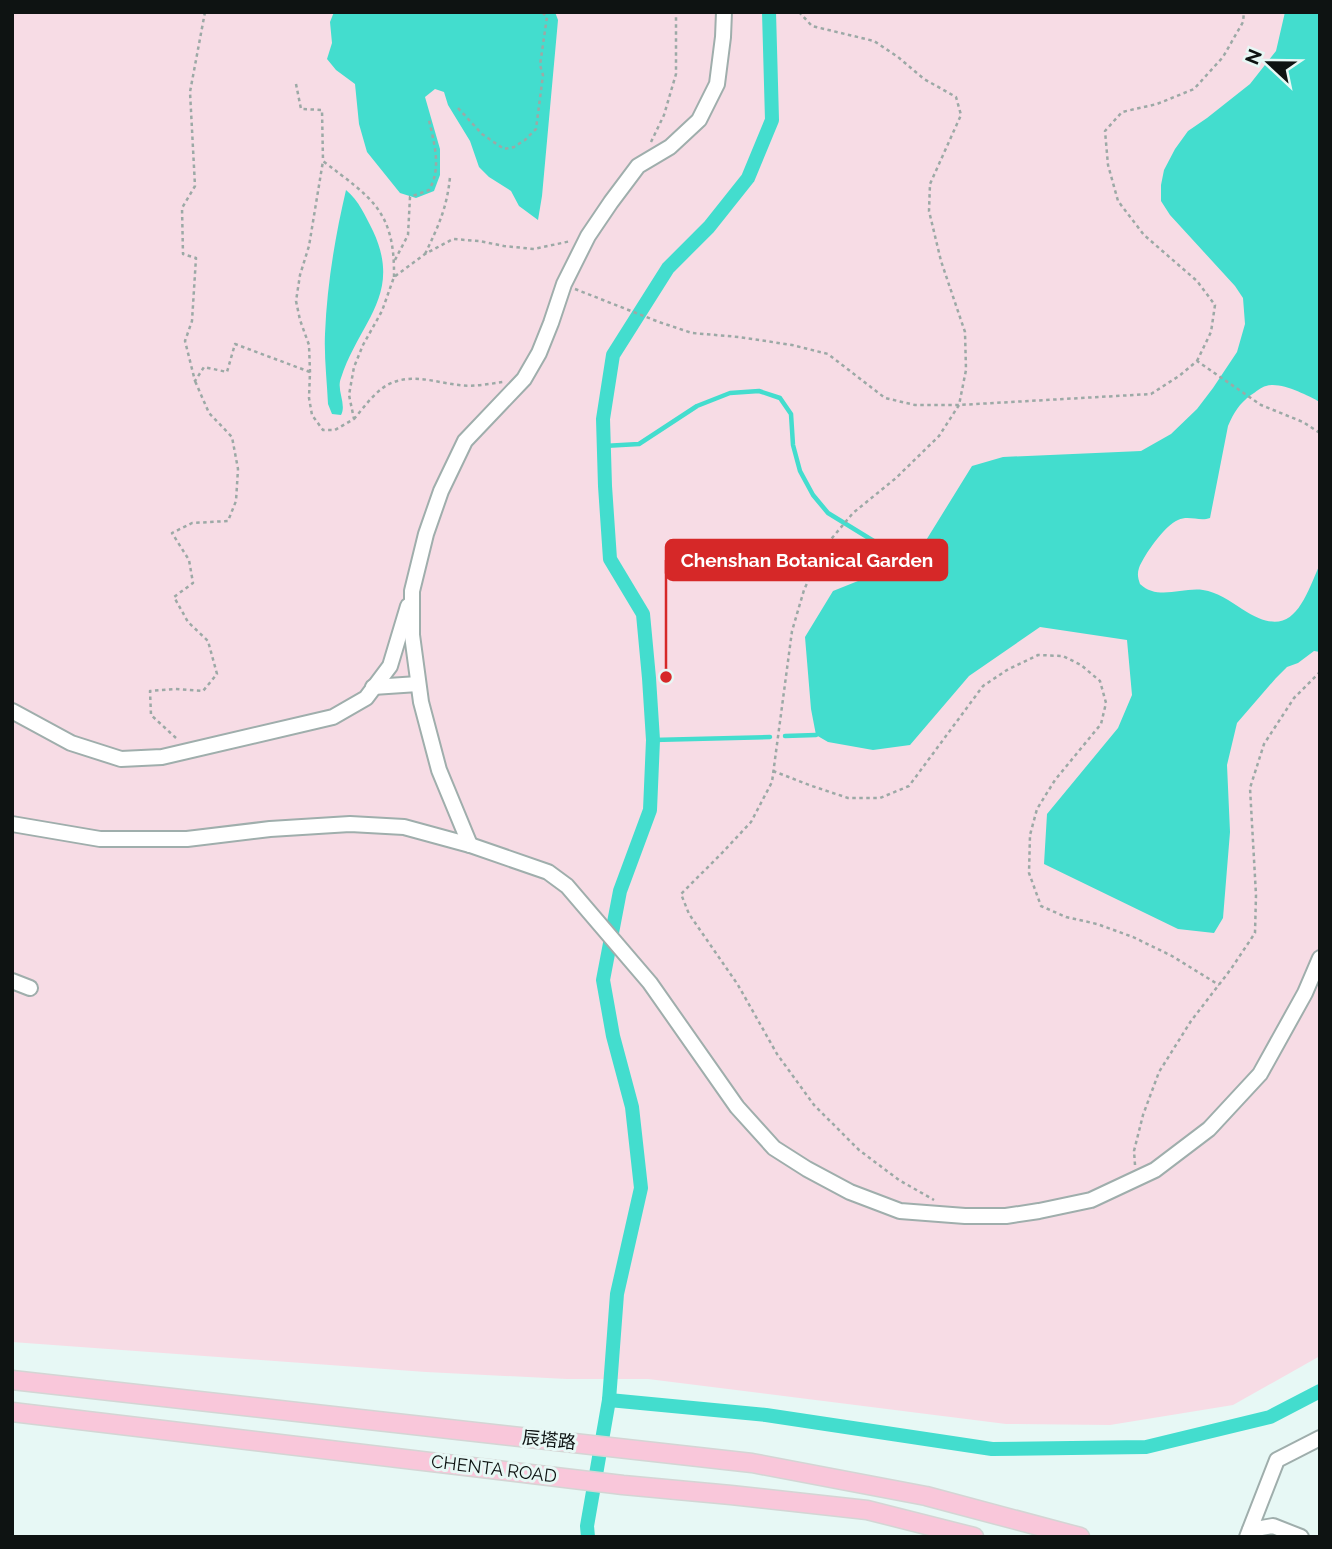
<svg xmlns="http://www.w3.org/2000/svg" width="1332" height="1549" viewBox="0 0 1332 1549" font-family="Raleway,'Noto Sans SC',sans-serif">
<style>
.green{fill:#f7dce5}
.water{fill:#43ddce}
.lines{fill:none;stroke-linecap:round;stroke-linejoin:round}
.stream{stroke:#43ddce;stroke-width:4.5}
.canal{stroke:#43ddce;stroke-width:14}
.minor-casing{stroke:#9faeac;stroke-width:18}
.major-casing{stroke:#d4d5d4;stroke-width:21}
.path{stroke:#9ca9a6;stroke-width:2.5;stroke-dasharray:3.5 3.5;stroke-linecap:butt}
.minor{stroke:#fff;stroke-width:14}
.major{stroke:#f9c7da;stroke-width:18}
.labels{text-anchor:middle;stroke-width:6;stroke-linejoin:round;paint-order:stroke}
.street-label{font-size:18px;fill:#0e1312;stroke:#e7f8f5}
.leader{fill:none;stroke:#d62828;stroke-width:2.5}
.callout-dot{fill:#d62828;stroke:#e7f8f5;stroke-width:2.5}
.callout{fill:#d62828;stroke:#d62828;stroke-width:2.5}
.callout-label{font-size:19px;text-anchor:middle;font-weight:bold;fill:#fff}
</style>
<rect width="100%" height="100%" fill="#e7f8f5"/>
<polygon class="green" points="12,12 1320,12 1320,1356 1233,1405 1110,1425 1006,1424 648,1379 567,1379 426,1372 12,1342"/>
<g class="water">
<polygon points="334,12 555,12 558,20 542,196 538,220 519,206 511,191 489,177 479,167 470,141 448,105 444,92 435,89 425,97 440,149 440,175 434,191 416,198 400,193 367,152 359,124 355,84 336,70 327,59 332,43 330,22"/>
<path d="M1285,12H1320V402C1307,395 1280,381 1266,386C1261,387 1256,392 1251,395C1239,404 1234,412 1228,426L1210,518C1200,522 1189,515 1178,520C1165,525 1144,555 1139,568C1137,574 1138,578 1140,584C1158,601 1182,587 1203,590C1217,592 1230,601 1242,609C1292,642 1302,605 1320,564V652L1314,651L1298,663L1287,667L1276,678L1237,723L1227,765L1230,832L1223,918L1214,933L1178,929L1044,864L1047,814L1118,728L1132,695L1127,640L1040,627L969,676L910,745L873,750L828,742L816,735L811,709L805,637L833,591L888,569L925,542L972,466L1003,457L1141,451L1171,434L1197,409L1213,388L1237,352L1245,324L1243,298L1235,286L1170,215L1161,201V185L1164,170L1175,149L1188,131L1207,118L1250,84L1276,51Z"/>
<path d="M346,190C359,201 365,215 373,231C403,295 359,322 341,378C336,390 347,404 341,415L332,414L328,404C327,381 324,357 325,334C327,285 335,237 346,190Z"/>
</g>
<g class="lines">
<g class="stream">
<polyline points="604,446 639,444 697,406 730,393 759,391 780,398 791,414 793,445 800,471 813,495 828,513 903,559"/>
<polyline points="785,736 816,735"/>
<polyline points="653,740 770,737"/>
</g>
<g class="canal">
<polyline points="609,1400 766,1415 992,1449 1146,1447 1270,1417 1320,1391"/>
<polyline points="588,1537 587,1526 609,1400 617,1294 641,1188 632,1107 613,1036 603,980 620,891 650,810 653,740 649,678 643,614 610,559 605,486 603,419 613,355 668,268 709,227 748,178 772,120 769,12"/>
</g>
<g class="minor-casing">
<g id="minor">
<polyline points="373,687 418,684"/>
<polyline points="12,711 71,743 121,759 162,757 333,717 366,698 390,666 408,606"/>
<polyline points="12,824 100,839 187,839 270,829 350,824 404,827 470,845 548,872 567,886 650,983 737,1107 774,1148 807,1169 850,1192 900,1211 965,1216 1006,1216 1039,1211 1091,1200 1155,1170 1209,1129 1260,1074 1305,993 1320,958"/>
<polyline points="470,845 439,770 421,702 412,635 412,591 426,534 441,491 465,441 524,379 539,353 551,323 564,284 588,236 611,202 638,166 670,147 699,120 717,84 723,37 724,12"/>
<polyline points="12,981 30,988"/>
<polyline points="1250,1530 1273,1526 1301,1537"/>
<polyline points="1247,1537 1277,1460 1320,1438"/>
</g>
</g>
<g class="major-casing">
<g id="major">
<polyline points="12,1380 752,1463 926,1496 1080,1537"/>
<polyline points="12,1412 623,1485 731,1495 867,1510 974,1537"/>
</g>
</g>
<g class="path">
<polyline points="205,12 190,92 195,186 182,208 183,254 196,258 192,321 185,341 195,381 204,367 227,372 235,344 310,372"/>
<polyline points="799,12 812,26 874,41 898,57 924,79 956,97 961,115 930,184 929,211 941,261 965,332 966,370 959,405 939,436 896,478 853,513 822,550 804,590 792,631 772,782 751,822 722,853 681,894 689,914 738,985 777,1054 814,1105 859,1150 899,1180 934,1200"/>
<polyline points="296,84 301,109 322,110 323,161"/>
<polyline points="458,108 482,134 504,149 514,147 525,140 536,129 543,75 540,65 547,17 542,12"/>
<polyline points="651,142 664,115 676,74 676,12"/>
<path d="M425,254C438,227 447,208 450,177"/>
<path d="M395,260L408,235L410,197L429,190C442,168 434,143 429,120"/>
<path d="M394,277C395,210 371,198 323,161L309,246L300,275L296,301L300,320L309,345L310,372L309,398L312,415L323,430H335L354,419L349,395L354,367L363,345L382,311L394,277L425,254L453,239L479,241L504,246L534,249L571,241"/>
<polyline points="575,289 659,322 692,333 739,337 792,345 828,354 885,398 915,405 959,405 1151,394 1179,376 1197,361 1261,405 1303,422 1320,433"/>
<polyline points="1197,361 1211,332 1215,305 1197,281 1144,235 1118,201 1108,165 1105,131 1122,112 1157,104 1194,89 1223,57 1243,22 1244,12"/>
<path d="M354,419C365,406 378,387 394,382C416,374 438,383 459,385C473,387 489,384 503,382"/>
<polyline points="176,738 151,715 150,691 175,689 203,691 217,674 208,641 188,622 174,597 193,583 189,560 172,533 192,523 228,521 236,501 238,469 232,437 209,413 195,381"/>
<polyline points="773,771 812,786 848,798 880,798 909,786 983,686 1007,670 1038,655 1063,656 1081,665 1100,681 1106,703 1101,724 1055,780 1037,809 1030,835 1029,873 1041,906 1066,917 1097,924 1133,937 1172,956 1219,985"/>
<polyline points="1135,1165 1134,1151 1143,1115 1159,1072 1191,1021 1231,969 1255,933 1256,895 1250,788 1264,744 1294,698 1320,672"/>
</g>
<use href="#minor" class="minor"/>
<use href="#major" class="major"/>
</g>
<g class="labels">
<g class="street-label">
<text transform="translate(549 1440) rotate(6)" y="6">辰塔路</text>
<text transform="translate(494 1469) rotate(7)" y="6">CHENTA ROAD</text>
</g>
</g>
<path class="leader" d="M666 677L666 560"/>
<circle class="callout-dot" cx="666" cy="677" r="7"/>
<rect class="callout" x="666" y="540" width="281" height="40" rx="7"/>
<g class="callout-label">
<text x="807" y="567">Chenshan Botanical Garden</text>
</g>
<rect width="1332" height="1549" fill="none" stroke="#0e1312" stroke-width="28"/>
<g transform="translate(1269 63) rotate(292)" stroke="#e7f8f5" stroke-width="5" paint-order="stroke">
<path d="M0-5L12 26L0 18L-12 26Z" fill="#0e1312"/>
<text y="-10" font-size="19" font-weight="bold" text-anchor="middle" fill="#0e1312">N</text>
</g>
</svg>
